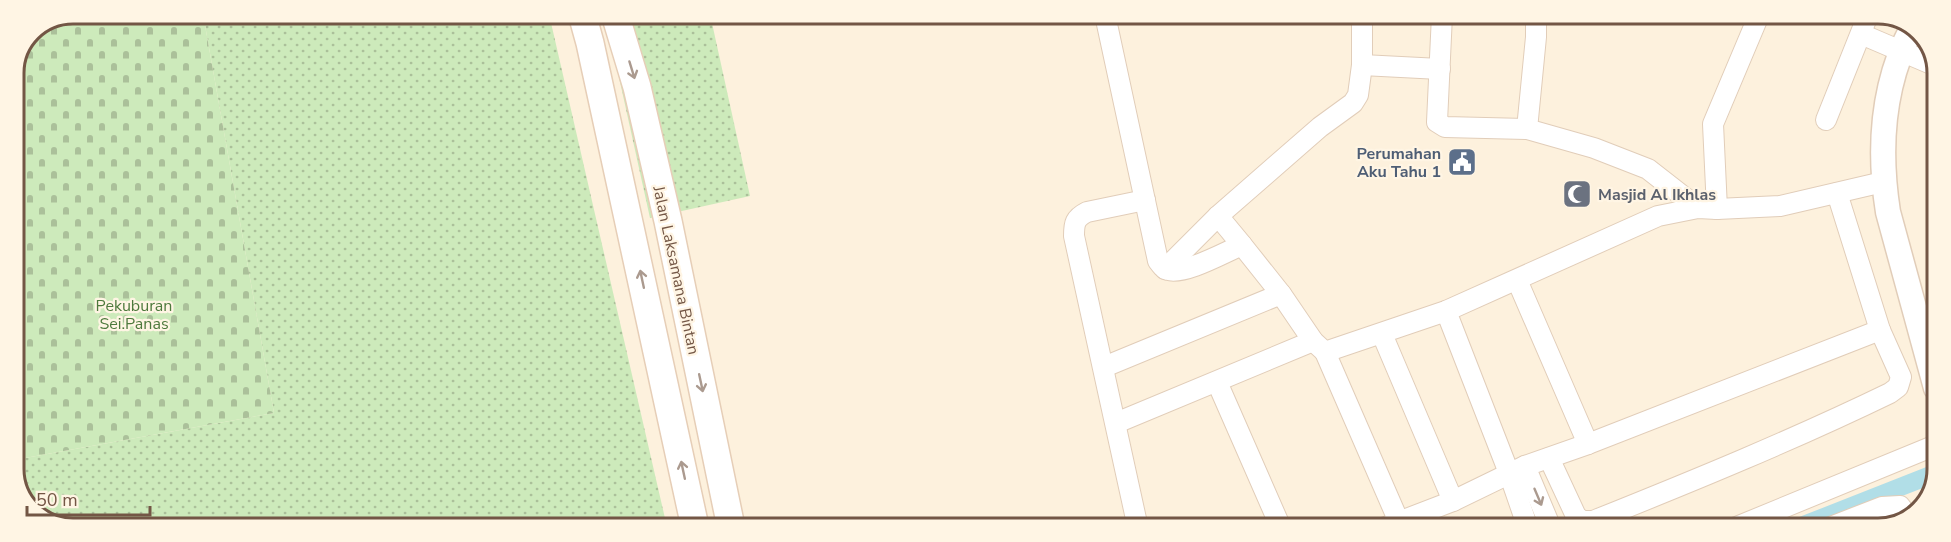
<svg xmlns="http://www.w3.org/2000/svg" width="1951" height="542" viewBox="0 0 1951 542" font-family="'Nunito Sans',sans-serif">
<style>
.green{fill:url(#green-dots)}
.cemetery{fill:url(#cemetery-stones)}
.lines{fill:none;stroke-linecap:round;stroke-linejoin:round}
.canal{stroke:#b1dee7;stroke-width:18}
.minor-casing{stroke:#e1cdb9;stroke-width:22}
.tertiary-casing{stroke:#e1cdb9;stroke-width:27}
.secondary-casing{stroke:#e6ceb7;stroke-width:30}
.minor{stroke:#fff;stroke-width:20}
.tertiary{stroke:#fff;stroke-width:24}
.secondary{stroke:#fff;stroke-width:27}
.oneway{stroke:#ab9a8f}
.labels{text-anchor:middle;stroke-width:4.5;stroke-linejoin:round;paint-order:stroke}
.service-label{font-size:16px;font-weight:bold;fill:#4e5e75;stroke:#fff5e4;text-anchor:end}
.worship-label{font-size:16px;font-weight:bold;fill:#5b616d;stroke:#fff5e4;text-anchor:start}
.street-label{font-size:16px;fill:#735645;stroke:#fff5e4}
.park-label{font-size:16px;fill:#4d793c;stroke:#fff5e4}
.rim{fill:none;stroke:#735645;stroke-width:3}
</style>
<defs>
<pattern id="green-dots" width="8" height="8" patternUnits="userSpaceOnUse" patternTransform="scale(1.5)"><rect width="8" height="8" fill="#cdeabb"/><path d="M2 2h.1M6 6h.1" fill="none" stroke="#abc09a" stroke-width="1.8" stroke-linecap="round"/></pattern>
<pattern id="cemetery-stones" width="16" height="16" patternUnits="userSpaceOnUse" patternTransform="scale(1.5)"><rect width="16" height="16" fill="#cdeabb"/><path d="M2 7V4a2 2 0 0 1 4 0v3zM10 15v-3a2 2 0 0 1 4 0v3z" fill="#abc09a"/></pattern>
</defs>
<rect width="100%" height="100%" fill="#fdf1dd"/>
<g class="green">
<polygon points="203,14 549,14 667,527 58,527 28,508 14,476 14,460 274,413"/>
<polygon points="605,14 710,14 750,196 650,218"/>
</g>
<polygon class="cemetery" points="73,14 203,14 274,413 14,460 14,73 31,31"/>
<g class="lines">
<polyline class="canal" points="1796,528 1936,473"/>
<g class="minor-casing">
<g id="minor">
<path d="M1105,15L1158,261C1161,265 1164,269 1168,270C1185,275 1225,252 1242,245L1281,294L1313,341L1325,352L1446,311L1658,216L1698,208L1717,209L1780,206L1883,182"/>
<polyline points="1442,15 1437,122 1445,127 1527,129 1594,148 1648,169 1698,208"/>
<polyline points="1861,34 1936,66"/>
<polyline points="1362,65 1440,69"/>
<polyline points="1826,120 1868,15"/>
<polyline points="1527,129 1536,37 1536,15"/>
<polyline points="1717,209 1713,124 1759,15"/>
<polyline points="1218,216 1242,245"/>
<polyline points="1165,269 1218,216 1320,127 1353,103 1358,95 1362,65 1362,15"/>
<polyline points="1517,280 1588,444"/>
<polyline points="1446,311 1509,473 1528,528"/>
<polyline points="1382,334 1453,501"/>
<polyline points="1325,352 1399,522"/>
<polyline points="1104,367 1281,294"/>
<polyline points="1217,382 1281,528"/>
<polyline points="1116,423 1313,341"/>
<path d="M1549,458L1576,516L1582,521H1593C1693,481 1793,440 1890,393L1898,387L1901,377L1880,330L1837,193"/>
<polyline points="1525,466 1551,528"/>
<path d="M1138,528L1074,236C1074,223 1075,218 1087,212L1145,200"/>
<polyline points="1383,528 1453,501 1525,466 1588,444 1880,330"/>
<polyline points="1734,528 1936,445"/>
<polyline points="1828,528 1882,507 1900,506 1909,518"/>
</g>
</g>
<g class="tertiary-casing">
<path id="tertiary" d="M1912,28C1882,85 1878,148 1888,212L1936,388"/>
</g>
<g class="secondary-casing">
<g id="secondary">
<polyline points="582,14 590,43 695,527"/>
<polyline points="615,14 637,87 668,221 731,527"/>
</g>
</g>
<use href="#minor" class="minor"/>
<use href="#tertiary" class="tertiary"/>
<use href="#secondary" class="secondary"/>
</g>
<defs><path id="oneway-shaft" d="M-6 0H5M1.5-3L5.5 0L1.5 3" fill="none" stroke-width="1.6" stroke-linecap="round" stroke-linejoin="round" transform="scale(1.5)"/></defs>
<g class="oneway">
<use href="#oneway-shaft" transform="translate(632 70) rotate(73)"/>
<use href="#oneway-shaft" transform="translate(642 279) rotate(-102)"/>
<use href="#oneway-shaft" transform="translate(701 383) rotate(78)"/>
<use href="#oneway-shaft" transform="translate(683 470) rotate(-102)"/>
<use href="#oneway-shaft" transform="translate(1538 497) rotate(67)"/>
</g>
<defs>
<g id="civic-square" transform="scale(1.5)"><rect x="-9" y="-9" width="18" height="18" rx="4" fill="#5c6f8a" stroke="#fff5e4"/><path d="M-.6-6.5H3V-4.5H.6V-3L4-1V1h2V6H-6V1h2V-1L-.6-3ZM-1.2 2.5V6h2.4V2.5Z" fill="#fff"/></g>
<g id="mosque-square" transform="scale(1.5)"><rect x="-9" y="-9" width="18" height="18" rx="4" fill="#6b7280" stroke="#fff5e4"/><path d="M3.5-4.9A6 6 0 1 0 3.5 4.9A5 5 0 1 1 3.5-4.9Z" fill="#fff"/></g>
</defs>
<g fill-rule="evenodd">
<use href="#civic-square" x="1462" y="162"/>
<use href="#mosque-square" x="1577" y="194"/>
</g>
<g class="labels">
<g class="service-label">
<text x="1441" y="159">Perumahan<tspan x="1441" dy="18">Aku Tahu 1</tspan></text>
</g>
<g class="worship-label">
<text x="1598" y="200">Masjid Al Ikhlas</text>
</g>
<g class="street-label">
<text transform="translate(677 270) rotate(78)" y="6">Jalan Laksamana Bintan</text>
</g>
<g class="park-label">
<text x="134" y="311">Pekuburan<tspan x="134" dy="18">Sei.Panas</tspan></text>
</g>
</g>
<path d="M0 0H1951V542H0ZM73 24H1878A49 49 0 0 1 1927 73V469A49 49 0 0 1 1878 518H73A49 49 0 0 1 24 469V73A49 49 0 0 1 73 24Z" fill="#fff5e4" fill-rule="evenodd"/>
<path class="rim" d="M73 24H1878A49 49 0 0 1 1927 73V469A49 49 0 0 1 1878 518H73A49 49 0 0 1 24 469V73A49 49 0 0 1 73 24Z"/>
<path d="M27 506v9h123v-9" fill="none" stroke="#735645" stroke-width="3"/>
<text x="36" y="506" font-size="18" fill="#735645" stroke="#fff5e4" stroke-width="4.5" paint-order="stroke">50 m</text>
</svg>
